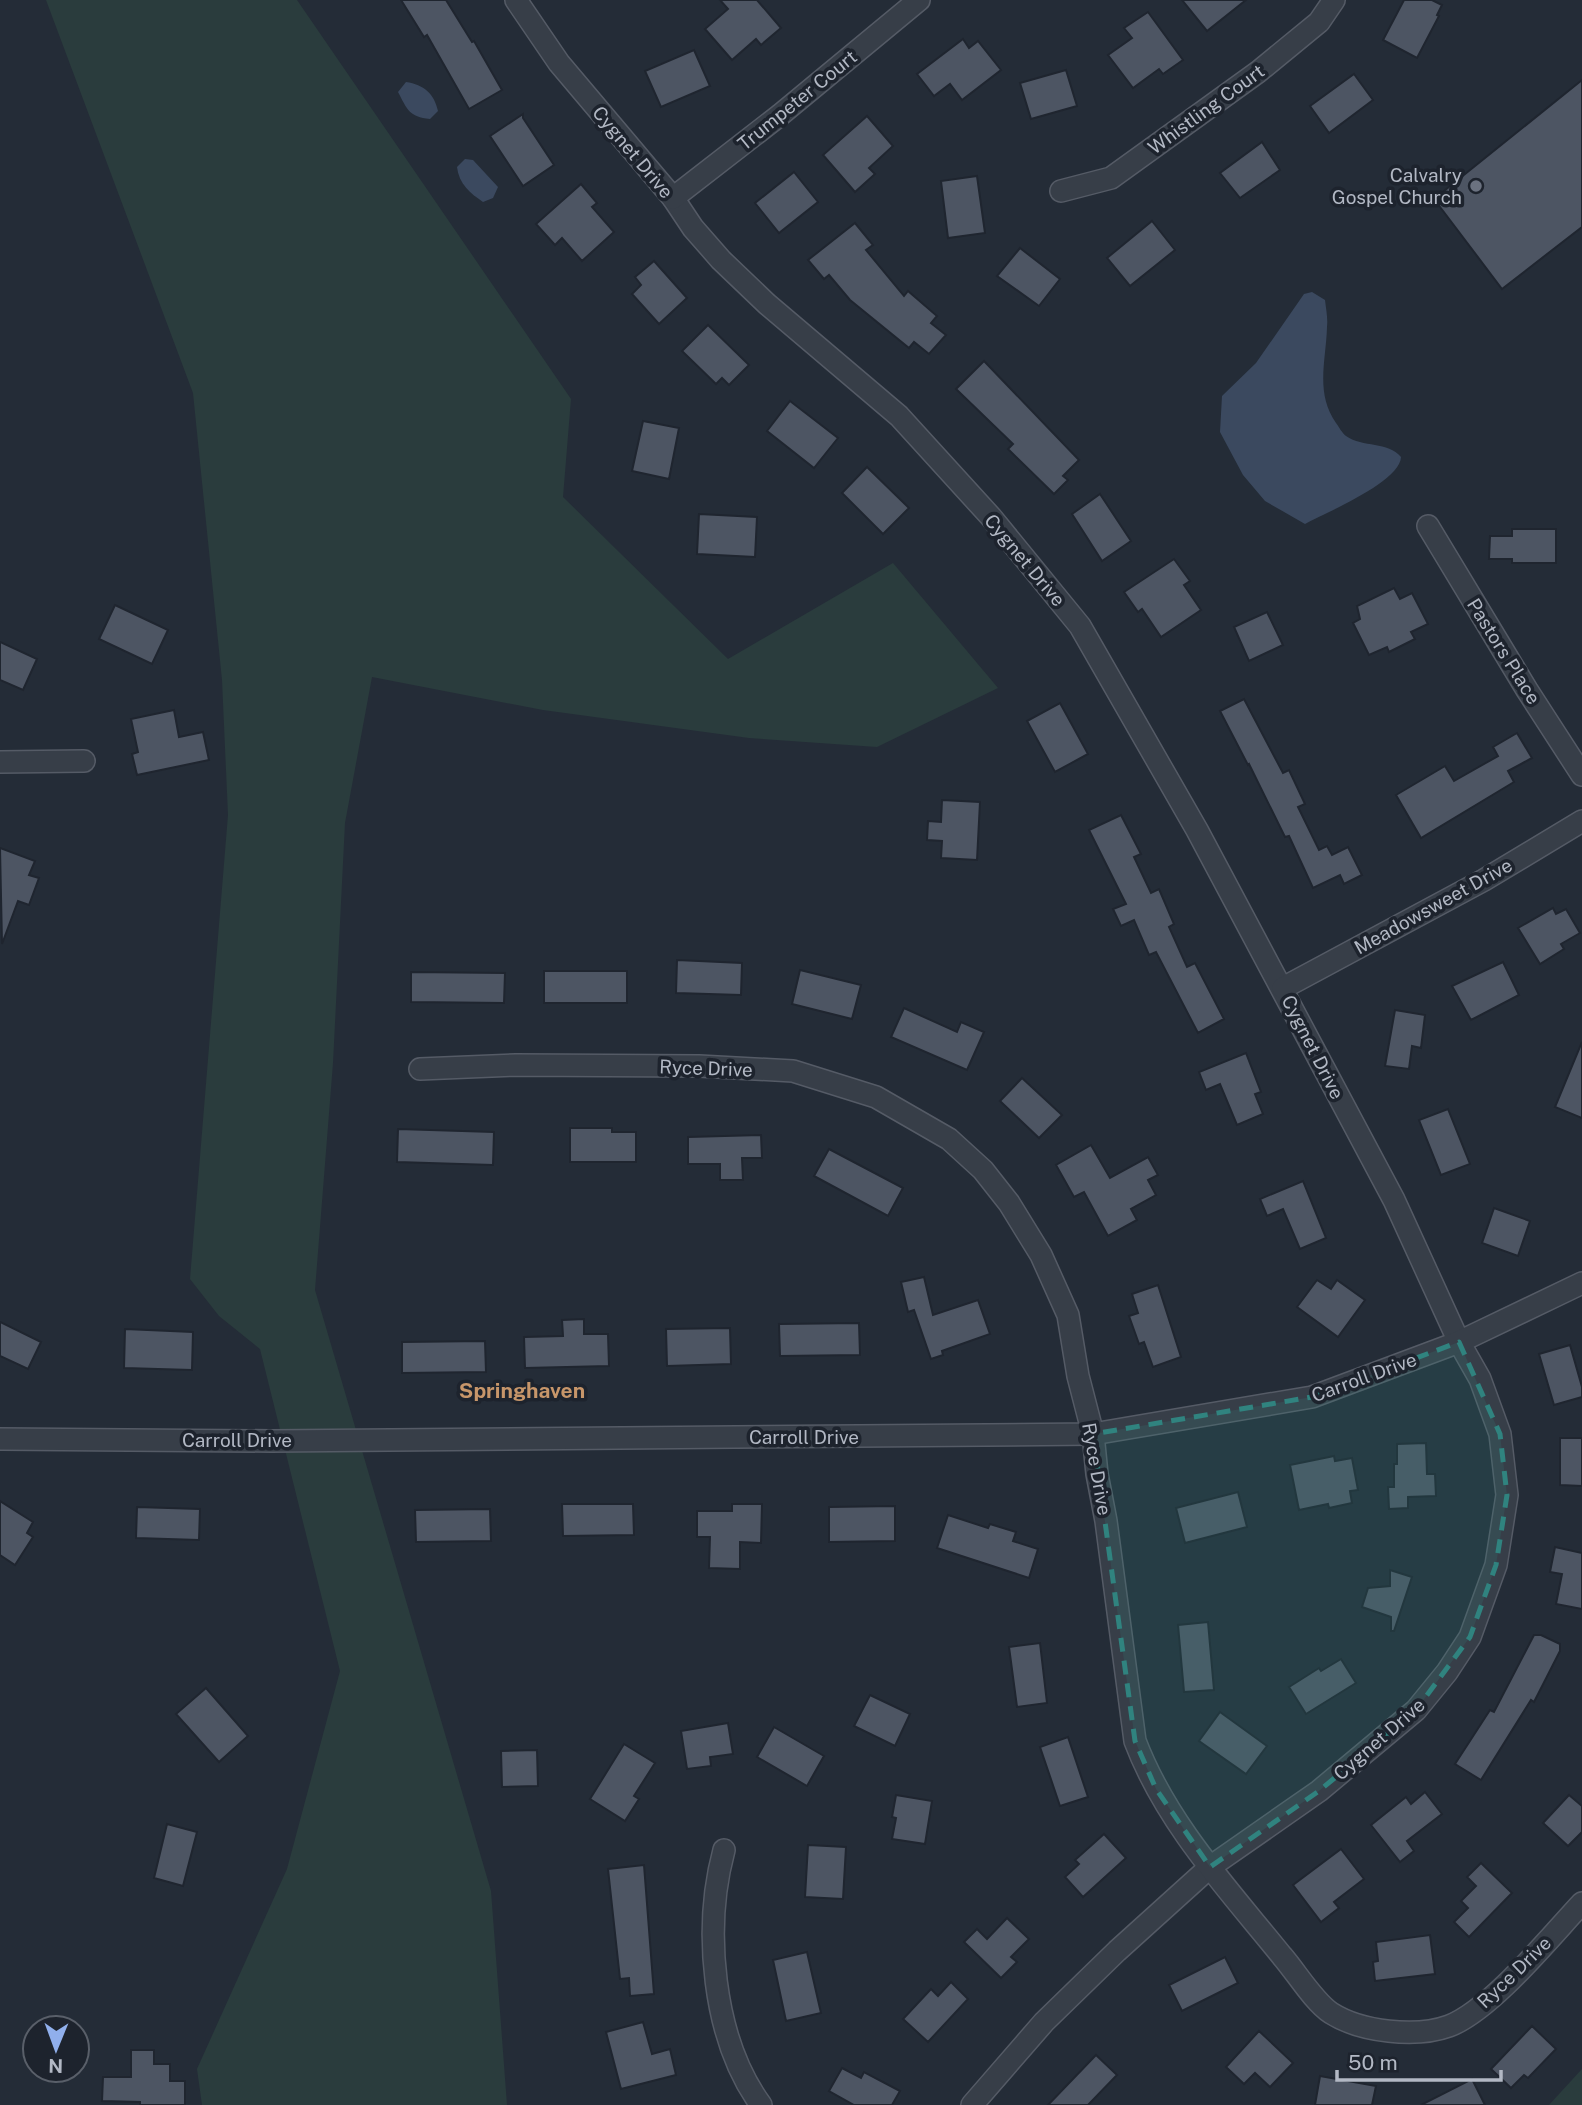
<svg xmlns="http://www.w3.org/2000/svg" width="1582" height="2105" viewBox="0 0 1582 2105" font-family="'Public Sans',sans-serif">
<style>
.green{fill:#2a3c3d}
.water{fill:#3b495f}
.building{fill:#4d5563;stroke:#1f252f;stroke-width:2}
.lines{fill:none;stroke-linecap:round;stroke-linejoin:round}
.minor-casing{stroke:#555b66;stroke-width:24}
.minor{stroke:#373e48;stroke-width:21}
.marked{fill:#30837f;fill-opacity:0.2;stroke:#30837f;stroke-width:5;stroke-dasharray:14 9;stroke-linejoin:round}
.worship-dot{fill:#6b7280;stroke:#1d232d;stroke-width:2.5}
.labels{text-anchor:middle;stroke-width:7;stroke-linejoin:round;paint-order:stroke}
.street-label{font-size:19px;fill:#b2b8c4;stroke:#1d232d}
.poi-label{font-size:19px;fill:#b2b8c4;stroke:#1d232d;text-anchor:end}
.neighbourhood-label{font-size:21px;font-weight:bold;fill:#c7966a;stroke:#1d232d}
</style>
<rect width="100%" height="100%" fill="#242c37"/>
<g class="green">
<polygon points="46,0 297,0 571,399 563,497 728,659 893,563 998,688 877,747 749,738 543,710 372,677 345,823 333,1063 315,1290 491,1891 507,2105 202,2105 197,2069 287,1869 340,1671 260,1349 219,1316 190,1279 228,815 222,680 193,393"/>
<polygon points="1582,2069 1582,2105 1549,2105"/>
</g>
<g class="water">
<path d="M406,82C424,85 434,93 438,111L430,119C409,117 407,109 398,92Z"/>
<path d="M465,159L473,160L498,187L493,198L483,202C470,193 459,184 457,167Z"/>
<path d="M1312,292L1325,300C1326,309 1328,318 1327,327C1326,361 1315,393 1336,423C1339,427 1342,433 1346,436C1363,448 1388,441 1401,457C1400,482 1327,512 1305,524L1265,501L1243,475L1220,432L1222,396L1256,363L1304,294Z"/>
</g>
<g class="building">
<polygon points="401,0 446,0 472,42 474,41 502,90 469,109 427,35 424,37"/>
<polygon points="720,0 757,0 781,28 761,45 756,39 732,60 705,29 728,9"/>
<polygon points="1182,0 1246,0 1207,31"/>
<polygon points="1404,0 1432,0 1442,5 1437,15 1439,16 1417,58 1383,40"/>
<polygon points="1148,12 1183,60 1163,74 1159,69 1133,88 1108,55 1132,38 1124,28"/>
<polygon points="963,39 969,48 978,41 1001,70 962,100 950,84 934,96 917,74"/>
<polygon points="694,50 710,86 661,107 645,71"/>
<polygon points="1066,70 1077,106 1031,119 1020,83"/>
<polygon points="1354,74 1373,100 1329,133 1310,106"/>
<polygon points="1582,80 1582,227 1502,289 1434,199"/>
<polygon points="523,114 523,118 554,165 523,186 490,136"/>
<polygon points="867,116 893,146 869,168 875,174 855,192 823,155"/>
<polygon points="1262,142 1280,170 1240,198 1220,173"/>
<polygon points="794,172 818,202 779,233 755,203"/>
<polygon points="977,176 985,233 948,238 941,181"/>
<polygon points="581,184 597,203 592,207 614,232 582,261 562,238 555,245 536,224"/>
<polygon points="1152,221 1175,250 1130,286 1107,258"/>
<polygon points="855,223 873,245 866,250 904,296 908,291 937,316 931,323 946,335 929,354 914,342 909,348 850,300 829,275 824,279 808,260"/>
<polygon points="1020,248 1060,279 1039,306 997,276"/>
<polygon points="654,261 687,298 659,324 632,294 641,285 635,277"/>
<polygon points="708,325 749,365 729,385 722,378 716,384 682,351"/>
<polygon points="984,361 1079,460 1063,476 1068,480 1054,494 1008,449 1013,444 956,389"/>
<polygon points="790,401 838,438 814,468 767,431"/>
<polygon points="643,421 679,428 669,479 632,471"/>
<polygon points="867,467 909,508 883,534 842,493"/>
<polygon points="1100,494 1131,541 1102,561 1072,514"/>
<polygon points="699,514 757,517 755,557 697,554"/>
<polygon points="1512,529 1556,529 1556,563 1512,563 1512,559 1489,559 1490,536 1512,536"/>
<polygon points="1174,559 1190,581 1184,585 1201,610 1161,637 1142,609 1138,612 1124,592"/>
<polygon points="1394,588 1400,599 1412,593 1428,624 1411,632 1415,639 1389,652 1387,647 1369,655 1353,623 1360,619 1357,606"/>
<polygon points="115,605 168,630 152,664 99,639"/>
<polygon points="1267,612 1283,645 1249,661 1234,627"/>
<polygon points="0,642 37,659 23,690 0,680"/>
<polygon points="1244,699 1283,773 1289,770 1305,804 1298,807 1319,850 1327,846 1332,855 1348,847 1362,875 1344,884 1340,875 1313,888 1289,836 1285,837 1249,764 1248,765 1220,711"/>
<polygon points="1060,703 1088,754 1055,772 1027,721"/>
<polygon points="174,710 179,737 203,732 209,760 137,775 132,754 138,752 131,719"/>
<polygon points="1517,733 1532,758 1508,771 1514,782 1421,838 1396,795 1445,766 1454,781 1498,756 1493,747"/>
<polygon points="942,800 980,802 977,860 941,858 942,841 927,840 928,821 941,822"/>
<polygon points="1121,815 1141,854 1134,857 1151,893 1159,889 1174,924 1169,927 1187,967 1195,963 1224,1019 1198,1033 1156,952 1149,955 1134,920 1121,926 1113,909 1126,904 1089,830"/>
<polygon points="0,848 35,861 29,875 39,878 29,905 18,901 2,944"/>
<polygon points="1553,908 1556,914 1566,909 1580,933 1561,944 1564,949 1540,964 1518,928"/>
<polygon points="677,960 742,963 741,995 676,993"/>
<polygon points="1503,962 1519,995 1471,1020 1452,986"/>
<polygon points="800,970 861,985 852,1019 792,1004"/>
<rect x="544" y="971" width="83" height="32"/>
<polygon points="411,972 505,973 504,1003 411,1002"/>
<polygon points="904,1008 957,1032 961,1022 984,1032 967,1070 891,1037"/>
<polygon points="1395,1010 1425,1015 1421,1048 1412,1046 1409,1069 1385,1066"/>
<polygon points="1582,1042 1582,1118 1555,1107"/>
<polygon points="1246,1053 1261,1092 1255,1094 1263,1114 1237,1125 1220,1084 1206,1090 1199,1072"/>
<polygon points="1022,1078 1062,1115 1039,1138 1000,1101"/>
<polygon points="1448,1109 1470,1164 1441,1175 1419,1120"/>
<polygon points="570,1128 612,1128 612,1132 636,1132 636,1162 570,1162"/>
<polygon points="398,1129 494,1132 493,1165 397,1162"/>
<polygon points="761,1135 762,1158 742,1158 743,1180 720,1180 720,1164 688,1164 688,1137"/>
<polygon points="1091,1145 1110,1178 1148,1157 1158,1175 1148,1180 1156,1195 1131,1209 1137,1220 1108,1236 1084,1192 1074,1197 1056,1165"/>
<polygon points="829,1149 903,1188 888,1216 814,1176"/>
<polygon points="1303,1181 1326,1238 1300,1249 1283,1209 1267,1216 1260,1199"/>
<polygon points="1494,1208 1530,1221 1518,1256 1482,1243"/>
<polygon points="924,1277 933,1315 978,1300 990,1334 942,1351 943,1355 931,1359 914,1310 908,1312 901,1282"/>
<polygon points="1317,1280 1331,1289 1337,1280 1365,1300 1338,1337 1297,1307"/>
<polygon points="1158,1285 1181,1357 1153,1367 1144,1342 1139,1344 1129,1316 1138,1313 1132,1294"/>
<polygon points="584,1319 584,1334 608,1334 609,1366 525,1368 524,1337 563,1336 562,1320"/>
<polygon points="0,1322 41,1342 28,1369 0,1356"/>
<polygon points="859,1323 860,1355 780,1356 779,1324"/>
<polygon points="730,1328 731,1364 667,1366 666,1329"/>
<polygon points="125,1329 193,1332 192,1370 124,1368"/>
<polygon points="485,1341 486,1372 402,1373 402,1342"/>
<polygon points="1570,1345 1582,1387 1582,1397 1554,1405 1539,1354"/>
<polygon points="1560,1438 1582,1438 1582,1486 1560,1485"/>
<polygon points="1426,1443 1427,1474 1435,1474 1436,1496 1408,1497 1408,1508 1389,1509 1388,1487 1394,1487 1394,1464 1397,1464 1397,1444"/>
<polygon points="1334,1456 1335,1461 1352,1458 1358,1490 1350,1491 1352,1503 1329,1508 1328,1504 1299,1510 1290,1465"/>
<polygon points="1238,1492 1247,1527 1185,1543 1176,1508"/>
<polygon points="0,1501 33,1522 27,1533 33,1537 15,1565 0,1555"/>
<polygon points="562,1504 633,1504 634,1535 563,1536"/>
<polygon points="732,1504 762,1504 761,1543 740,1542 740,1569 709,1568 710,1537 697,1537 697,1511 732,1511"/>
<polygon points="895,1506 895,1541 829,1542 829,1507"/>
<polygon points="137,1507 200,1509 199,1540 136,1538"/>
<polygon points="490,1509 491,1541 416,1542 415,1510"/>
<polygon points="948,1515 988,1528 990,1524 1016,1532 1013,1541 1038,1549 1029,1578 937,1548"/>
<polygon points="1555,1547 1582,1553 1582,1609 1556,1604 1562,1574 1550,1572"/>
<polygon points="1390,1570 1412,1577 1394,1631 1391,1631 1391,1617 1362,1607 1368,1588 1390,1586"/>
<polygon points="1208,1622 1214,1690 1184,1692 1178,1625"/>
<polygon points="1534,1635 1541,1635 1560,1644 1560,1651 1534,1702 1531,1700 1481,1780 1455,1764 1490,1710 1494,1712"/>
<polygon points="1040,1643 1047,1703 1017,1707 1009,1647"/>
<polygon points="1341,1659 1356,1683 1306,1714 1289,1687 1319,1668 1321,1671"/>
<polygon points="206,1688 248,1736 219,1762 176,1714"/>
<polygon points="870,1695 910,1714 895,1746 854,1726"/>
<polygon points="1220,1712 1267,1746 1246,1774 1199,1741"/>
<polygon points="728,1723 733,1754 710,1757 711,1766 687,1769 681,1731"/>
<polygon points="774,1727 824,1756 807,1786 757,1757"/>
<polygon points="1068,1737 1088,1797 1060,1806 1040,1747"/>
<polygon points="624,1744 655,1763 634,1796 639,1799 625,1821 590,1799"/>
<polygon points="537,1750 538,1786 502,1787 501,1751"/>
<polygon points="1425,1792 1442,1814 1407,1841 1414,1851 1400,1862 1371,1825 1406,1797 1411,1804"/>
<polygon points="896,1795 932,1801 925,1844 892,1839 896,1818 892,1817"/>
<polygon points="1569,1795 1582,1806 1582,1832 1568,1846 1543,1823"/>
<polygon points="167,1824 197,1832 183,1886 154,1878"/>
<polygon points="1104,1834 1126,1858 1083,1897 1065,1877 1079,1864 1075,1860"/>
<polygon points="808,1845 846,1847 843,1899 805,1897"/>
<polygon points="1341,1849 1364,1879 1334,1902 1339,1908 1321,1922 1293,1885"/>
<polygon points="1481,1863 1512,1893 1469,1937 1454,1922 1468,1908 1461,1901 1476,1886 1467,1877"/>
<polygon points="644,1865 654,1994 630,1996 629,1978 620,1979 608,1869"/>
<polygon points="1007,1918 1029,1939 1011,1957 1017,1962 1001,1978 964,1942 977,1929 987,1939"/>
<polygon points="1430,1935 1435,1974 1375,1981 1373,1962 1378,1961 1376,1942"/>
<polygon points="807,1952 821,2013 786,2021 773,1960"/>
<polygon points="1225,1957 1238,1983 1182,2011 1169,1985"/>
<polygon points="951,1982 968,1999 928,2042 903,2019 931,1989 938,1996"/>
<polygon points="643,2022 652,2054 670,2049 676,2075 621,2089 606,2032"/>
<polygon points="1532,2026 1556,2049 1528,2078 1524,2075 1511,2088 1491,2069"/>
<polygon points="1259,2031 1293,2063 1270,2087 1255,2073 1244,2084 1226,2067"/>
<polygon points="131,2050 154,2050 154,2064 170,2064 170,2081 185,2081 185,2105 140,2105 140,2102 102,2101 103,2077 131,2077"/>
<polygon points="1096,2055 1117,2075 1088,2105 1048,2105"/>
<polygon points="842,2068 861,2078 864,2072 900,2091 892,2105 854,2105 829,2091"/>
<polygon points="1320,2076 1376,2086 1372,2105 1315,2105"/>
<polygon points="1472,2079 1485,2105 1421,2105"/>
</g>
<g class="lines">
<g class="minor-casing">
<g id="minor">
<polyline points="516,0 559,63 673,198 693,228 721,260 767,304 899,416 991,517 1080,626 1197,830 1394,1200 1459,1342 1480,1379 1500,1434 1507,1495 1496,1565 1470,1637 1447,1672 1416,1710 1319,1791 1210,1867 1117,1951 1044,2022 972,2105"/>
<polyline points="1061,191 1111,178 1258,72 1319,22 1334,0"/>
<polyline points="673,198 780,115 919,0"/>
<polyline points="1428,526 1527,690 1582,775"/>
<polyline points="0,762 84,761"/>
<polyline points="1283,988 1484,880 1582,821"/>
<path d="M420,1069L516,1065L699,1066L793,1071L876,1097L949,1139L983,1170L1009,1203L1041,1255L1068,1315L1078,1376L1093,1434L1097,1474L1106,1521L1135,1741C1166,1823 1228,1889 1282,1956C1296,1972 1314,2002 1331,2013C1361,2032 1416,2038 1449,2026C1491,2010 1550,1937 1582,1903"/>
<polyline points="0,1439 271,1441 1093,1434 1312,1397 1459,1342 1582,1283"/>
<path d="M724,1850C703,1928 712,2038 761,2105"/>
</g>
</g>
<use href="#minor" class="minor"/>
</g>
<path class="marked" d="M1459,1342L1500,1434L1507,1495L1496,1565L1470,1637L1416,1710L1319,1791L1210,1867L1156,1789L1135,1741L1093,1434L1312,1397Z"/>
<circle class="worship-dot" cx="1476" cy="186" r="7"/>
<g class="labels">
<g class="street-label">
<text transform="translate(797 100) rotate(-39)" y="7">Trumpeter Court</text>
<text transform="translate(1206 109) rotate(-36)" y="7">Whistling Court</text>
<text transform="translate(633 152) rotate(50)" y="7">Cygnet Drive</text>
<text transform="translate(1025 560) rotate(50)" y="7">Cygnet Drive</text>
<text transform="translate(1504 651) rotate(58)" y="7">Pastors Place</text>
<text transform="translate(1433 906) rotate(-29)" y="7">Meadowsweet Drive</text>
<text transform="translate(1313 1047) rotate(63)" y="7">Cygnet Drive</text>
<text transform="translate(706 1068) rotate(2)" y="7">Ryce Drive</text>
<text transform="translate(1364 1377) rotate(-20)" y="7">Carroll Drive</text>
<text x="804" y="1444">Carroll Drive</text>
<text x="237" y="1447">Carroll Drive</text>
<text transform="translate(1097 1469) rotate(80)" y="7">Ryce Drive</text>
<text transform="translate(1379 1739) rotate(-41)" y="7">Cygnet Drive</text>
<text transform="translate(1514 1972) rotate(-44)" y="7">Ryce Drive</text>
</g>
<g class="poi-label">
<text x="1462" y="182">Calvalry<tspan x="1462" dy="22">Gospel Church</tspan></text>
</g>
<g class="neighbourhood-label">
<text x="522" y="1398">Springhaven</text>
</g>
</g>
<g transform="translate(56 2049) rotate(181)"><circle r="33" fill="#1d232d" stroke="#595f69" stroke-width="2"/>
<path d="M0-5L12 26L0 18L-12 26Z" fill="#90afec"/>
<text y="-10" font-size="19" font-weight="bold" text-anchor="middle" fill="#b2b8c4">N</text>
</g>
<path d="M1337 2070v10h164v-10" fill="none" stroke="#b2b8c4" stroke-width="3.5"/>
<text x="1348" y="2070" font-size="21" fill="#b2b8c4" stroke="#1d232d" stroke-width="5" paint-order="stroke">50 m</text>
</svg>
